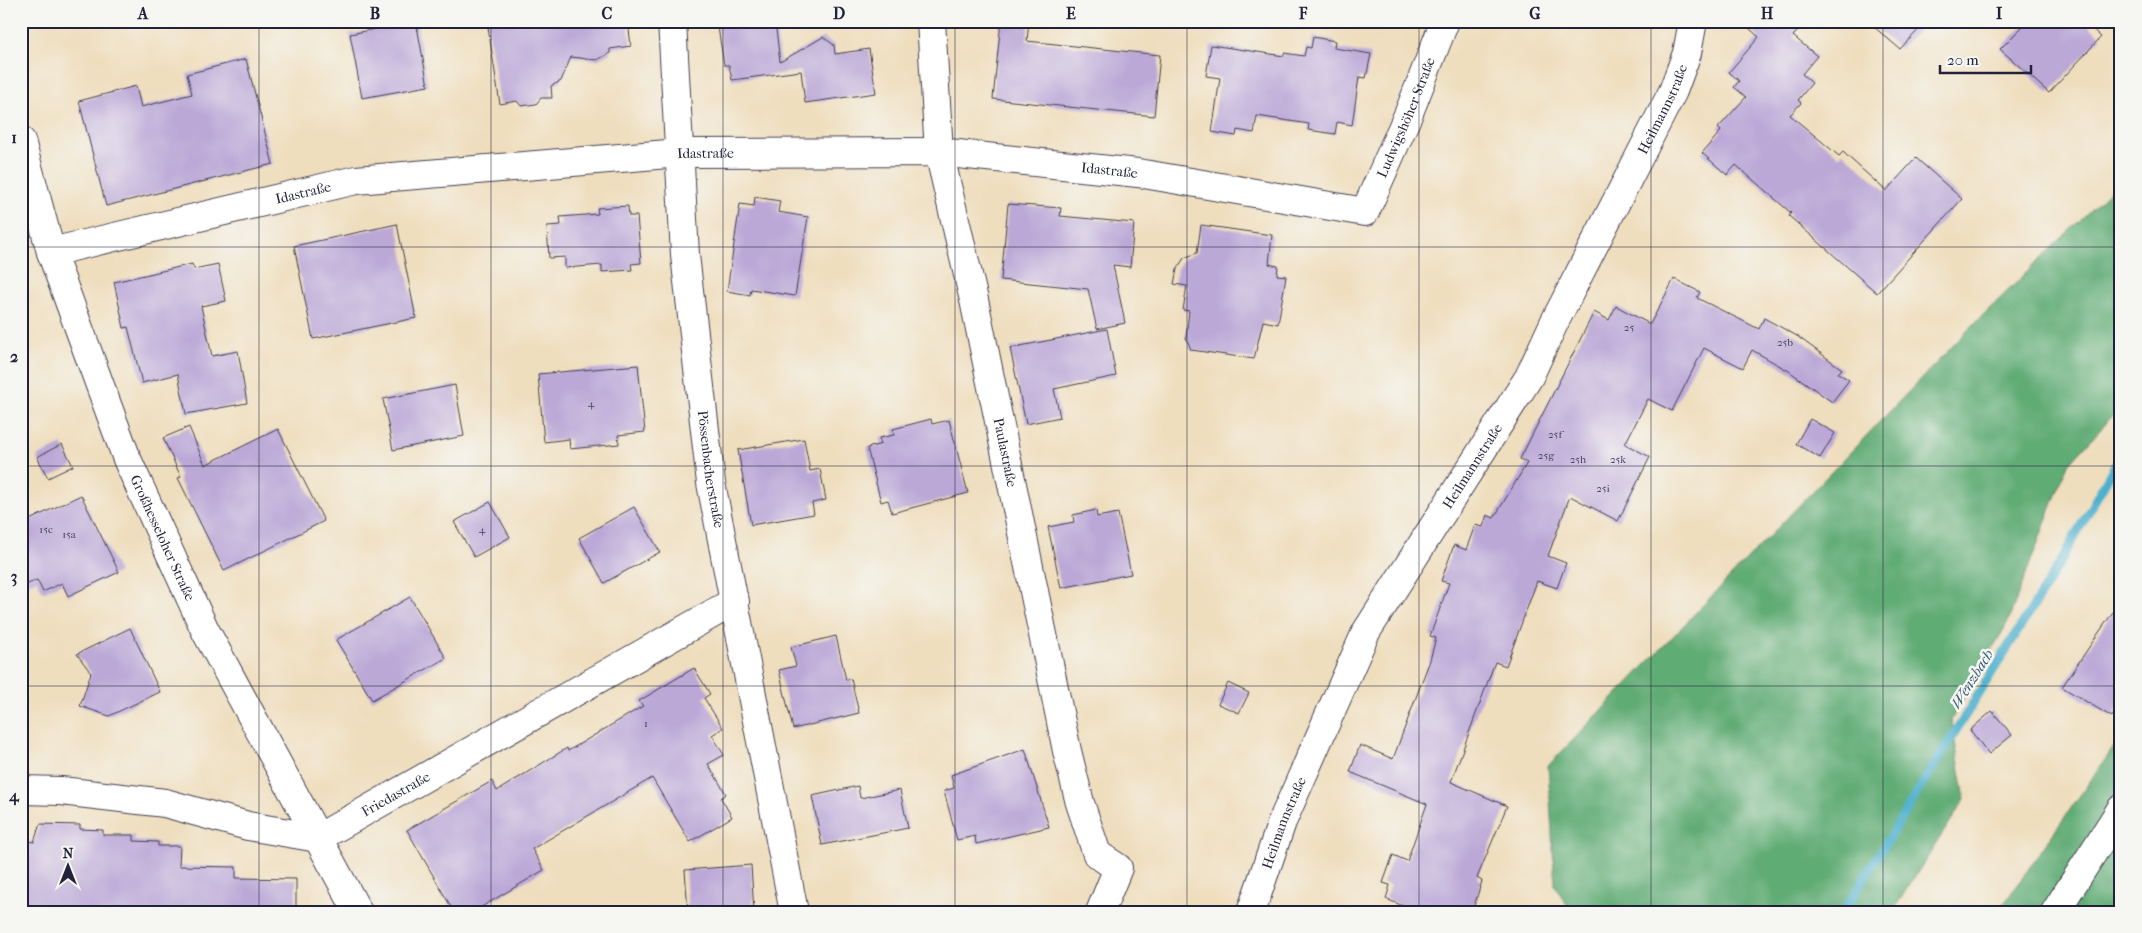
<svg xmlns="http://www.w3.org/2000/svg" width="2142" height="933" viewBox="0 0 2142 933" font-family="'IM FELL French Canon',serif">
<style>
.forest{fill:#60ac75;stroke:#416758}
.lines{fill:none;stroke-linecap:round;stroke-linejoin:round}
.stream{stroke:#4eb0cd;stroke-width:9}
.building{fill:#bca8d7}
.minor-casing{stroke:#413e4f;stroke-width:30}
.minor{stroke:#fff;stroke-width:28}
.grid{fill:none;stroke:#22223b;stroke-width:1;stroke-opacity:0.55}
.labels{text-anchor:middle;stroke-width:5;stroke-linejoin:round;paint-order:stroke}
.number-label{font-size:11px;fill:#484462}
.street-label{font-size:14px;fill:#22223b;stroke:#f6f6f2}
.water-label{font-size:15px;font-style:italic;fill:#345b75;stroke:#f6f6f2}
.neatline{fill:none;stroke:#22223b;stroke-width:2}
.grid-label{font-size:16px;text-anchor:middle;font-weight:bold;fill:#22223b}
</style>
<rect width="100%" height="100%" fill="#f6f6f2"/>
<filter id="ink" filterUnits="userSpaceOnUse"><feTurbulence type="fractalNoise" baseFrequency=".02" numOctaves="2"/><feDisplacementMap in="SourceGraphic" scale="10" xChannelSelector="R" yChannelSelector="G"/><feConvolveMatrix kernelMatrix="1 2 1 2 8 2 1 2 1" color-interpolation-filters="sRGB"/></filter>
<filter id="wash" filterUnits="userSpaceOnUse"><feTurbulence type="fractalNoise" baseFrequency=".0096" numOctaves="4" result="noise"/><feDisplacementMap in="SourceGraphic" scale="20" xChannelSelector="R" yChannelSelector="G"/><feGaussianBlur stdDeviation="1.12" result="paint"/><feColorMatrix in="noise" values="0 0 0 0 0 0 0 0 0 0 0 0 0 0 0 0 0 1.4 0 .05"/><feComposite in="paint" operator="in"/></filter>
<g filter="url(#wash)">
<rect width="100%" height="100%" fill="#efdebe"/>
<g class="forest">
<polygon points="2121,180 2121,407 2067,466 2007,624 1951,719 1965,799 1892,912 1571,912 1555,885 1548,766 1972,326"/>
<polygon points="2121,738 2121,912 1998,912 2119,740"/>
</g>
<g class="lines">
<polyline class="stream" points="1843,912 2054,573 2115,465 2121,461"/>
</g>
<g id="blocks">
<g class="building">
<polygon points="416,21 428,86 362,98 350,34"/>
<polygon points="487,21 628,21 631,46 610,49 610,53 597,60 571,57 561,81 551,86 552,98 541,98 536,104 521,106 517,101 500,104"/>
<polygon points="717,21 775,21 780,62 823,37 834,45 835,54 869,49 876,93 805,103 801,71 732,80 729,65 724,65"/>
<polygon points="1001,21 1029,21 1027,41 1160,55 1154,116 993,99"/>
<polygon points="1741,21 1807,21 1793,36 1817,56 1802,74 1812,83 1798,100 1801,103 1790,115 1839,156 1843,152 1886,191 1916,158 1962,199 1877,293 1789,216 1791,213 1736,165 1727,175 1702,153 1721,131 1718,128 1746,97 1734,87 1739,81 1729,72 1759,37"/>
<polygon points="1867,21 1927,21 1900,49"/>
<polygon points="2028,21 2084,21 2101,37 2049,93 2000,49"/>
<polygon points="1313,37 1335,41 1334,48 1371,54 1366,78 1359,77 1352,125 1337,122 1335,134 1308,130 1309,124 1257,116 1254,133 1237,130 1236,136 1212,132 1220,78 1206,76 1211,45 1284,56 1284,53 1304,56 1306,47 1311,48"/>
<polygon points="246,59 273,164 106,206 79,101 136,86 141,107 192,94 187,74"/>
<polygon points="755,197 780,201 778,212 808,217 795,296 751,289 750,295 727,291 740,204 754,206"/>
<polygon points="1008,204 1061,208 1060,216 1134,223 1130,267 1113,265 1125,323 1097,329 1088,289 1001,280"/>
<polygon points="628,206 629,216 637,216 641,263 631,264 632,270 602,272 602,265 565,268 565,257 549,258 547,226 561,225 560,217 598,214 597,208"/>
<polygon points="397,224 416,318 313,339 294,246"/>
<polygon points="1201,225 1272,235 1269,264 1278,266 1277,275 1286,276 1278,324 1263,321 1254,359 1191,350 1186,337 1189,311 1183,310 1187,286 1174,284 1177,269 1184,258 1197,253"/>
<polygon points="192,264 194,269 218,264 226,301 201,306 212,356 238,351 247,403 186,414 178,374 142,383 128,327 124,328 114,282"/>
<polygon points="1674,279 1700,292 1697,298 1759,329 1764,318 1797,336 1842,369 1838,373 1849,380 1832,402 1789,371 1752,350 1743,368 1704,348 1672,411 1648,399 1625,444 1650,457 1618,521 1570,496 1548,556 1566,563 1557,588 1537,581 1506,666 1495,662 1451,782 1507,806 1477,878 1482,881 1472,912 1418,912 1386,899 1390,885 1383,883 1393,855 1407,861 1427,804 1350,772 1360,745 1393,759 1430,660 1436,638 1430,636 1449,583 1441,581 1454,545 1466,550 1475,525 1483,527 1487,515 1494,518 1527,463 1520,459 1594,312 1609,320 1616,306 1650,324"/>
<polygon points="1107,329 1116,376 1054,389 1060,417 1026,424 1010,348"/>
<polygon points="638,365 645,432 618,435 619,444 570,449 569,439 544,442 538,374"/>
<polygon points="455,385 464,436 393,450 383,399"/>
<polygon points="931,419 932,424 949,420 968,493 892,513 888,500 881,502 867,448 881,444 879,438 894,435 893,429"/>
<polygon points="1810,419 1835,433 1820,458 1796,444"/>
<polygon points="189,427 205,465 278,429 324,521 224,571 178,478 181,477 163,438"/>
<polygon points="804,439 810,471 820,469 826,500 812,503 814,514 751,525 738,450"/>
<polygon points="62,444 73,466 48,478 37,457"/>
<polygon points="81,495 119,572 68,596 62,583 43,592 37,580 21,587 21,524"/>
<polygon points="490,502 510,537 474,557 454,522"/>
<polygon points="634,507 660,552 604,583 579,538"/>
<polygon points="1096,510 1097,517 1118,513 1131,574 1061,588 1048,527 1074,522 1073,515"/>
<polygon points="410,597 446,658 372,700 336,640"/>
<polygon points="2121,600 2121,702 2112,717 2062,687"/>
<polygon points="130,628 160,692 109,716 80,706 91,673 77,654"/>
<polygon points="836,636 846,680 851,679 859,713 793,729 779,670 796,666 791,647"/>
<polygon points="694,668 710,694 704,698 723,728 712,735 724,755 708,764 726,794 721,798 732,817 690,842 652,778 532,849 544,870 473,912 454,912 407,830 492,781 497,791 567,748 568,751 643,706 639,701"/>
<polygon points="1228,683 1249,693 1239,713 1218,704"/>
<polygon points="1992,711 2012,735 1989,754 1970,730"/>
<polygon points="1025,749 1049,827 976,844 975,836 957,840 944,791 954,788 951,775"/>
<polygon points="858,786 860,798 900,790 908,828 822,845 812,796"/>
<polygon points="40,824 80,825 80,829 103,830 103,835 134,835 134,841 158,842 158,846 180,846 179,866 236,867 236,878 296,879 296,912 21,912 21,871 26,871 27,841 34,842"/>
<polygon points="751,865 754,912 688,912 685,870"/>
</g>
</g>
</g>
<g filter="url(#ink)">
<use href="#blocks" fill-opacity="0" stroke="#413e4f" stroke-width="1"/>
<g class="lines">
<g class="minor-casing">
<g id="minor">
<path id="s1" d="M672,21L685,255L711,483L794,912"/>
<path id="s2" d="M931,21L939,152L974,300L1067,751L1080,803L1097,854L1118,868L1100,912"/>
<path id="s3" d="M21,141L51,252L127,459L205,630L358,912"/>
<path id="s4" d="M51,252L356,180L680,153L939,152L1138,173L1365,212L1408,115L1445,21"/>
<path id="s5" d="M21,790L61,791L165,803L248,826L318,838L735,601"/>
<path id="s6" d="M1251,912L1282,822L1366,632L1529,377L1554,323L1673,91L1687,53L1693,21"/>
<polyline points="2055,912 2121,809"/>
</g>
</g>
<use href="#minor" class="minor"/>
</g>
</g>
<path class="grid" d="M259,21V912M491,21V912M723,21V912M955,21V912M1187,21V912M1419,21V912M1651,21V912M1883,21V912M21,247H2121M21,466H2121M21,686H2121"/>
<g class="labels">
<g class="number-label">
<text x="1629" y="331">25</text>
<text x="1785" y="346">25b</text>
<text x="591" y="407">4</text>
<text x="1555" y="438">25f</text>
<text x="1546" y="459">25g</text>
<text x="1578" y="463">25h</text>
<text x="1618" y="463">25k</text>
<text x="1603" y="492">25i</text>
<text x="46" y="533">15c</text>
<text x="482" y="533">4</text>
<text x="69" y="538">15a</text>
<text x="646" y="727">1</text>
</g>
<g class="street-label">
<text dy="5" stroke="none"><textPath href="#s6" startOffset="905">Heilmannstraße</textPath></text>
<text dy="5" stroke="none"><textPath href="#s4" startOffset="1431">Ludwigshöher Straße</textPath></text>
<text dy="5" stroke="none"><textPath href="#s4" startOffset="664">Idastraße</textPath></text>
<text dy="5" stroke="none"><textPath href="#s4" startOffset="1069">Idastraße</textPath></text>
<text dy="5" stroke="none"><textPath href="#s4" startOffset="259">Idastraße</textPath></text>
<text dy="5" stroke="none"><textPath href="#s2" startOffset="439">Paulastraße</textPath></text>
<text dy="5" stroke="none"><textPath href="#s6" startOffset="500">Heilmannstraße</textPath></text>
<text dy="5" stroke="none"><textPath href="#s1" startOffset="450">Pössenbacherstraße</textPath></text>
<text dy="5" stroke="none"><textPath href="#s3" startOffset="422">Großhesseloher Straße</textPath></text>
<text dy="5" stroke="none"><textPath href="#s5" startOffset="391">Friedastraße</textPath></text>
<text dy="5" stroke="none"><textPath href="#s6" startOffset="95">Heilmannstraße</textPath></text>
</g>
<g class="water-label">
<text transform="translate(1972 679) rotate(-58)" y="5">Wenzbach</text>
</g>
</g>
<rect width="2142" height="933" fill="none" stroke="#f6f6f2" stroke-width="55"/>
<g transform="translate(68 866)" stroke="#f6f6f2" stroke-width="4" paint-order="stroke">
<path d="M0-4L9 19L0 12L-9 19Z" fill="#22223b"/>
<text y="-8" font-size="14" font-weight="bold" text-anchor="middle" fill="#22223b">N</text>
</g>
<path d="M1940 65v8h91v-8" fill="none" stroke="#22223b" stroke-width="2.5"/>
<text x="1947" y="65" font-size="15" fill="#22223b" stroke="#f6f6f2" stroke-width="4" paint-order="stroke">20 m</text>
<rect x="28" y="28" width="2086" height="878" class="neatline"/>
<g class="grid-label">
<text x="143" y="19">A</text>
<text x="375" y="19">B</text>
<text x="607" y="19">C</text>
<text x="839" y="19">D</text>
<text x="1071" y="19">E</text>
<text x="1303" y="19">F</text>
<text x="1535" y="19">G</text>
<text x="1767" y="19">H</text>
<text x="1999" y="19">I</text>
<text x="14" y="143">1</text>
<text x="14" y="362">2</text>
<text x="14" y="582">3</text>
<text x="14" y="801">4</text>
</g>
</svg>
